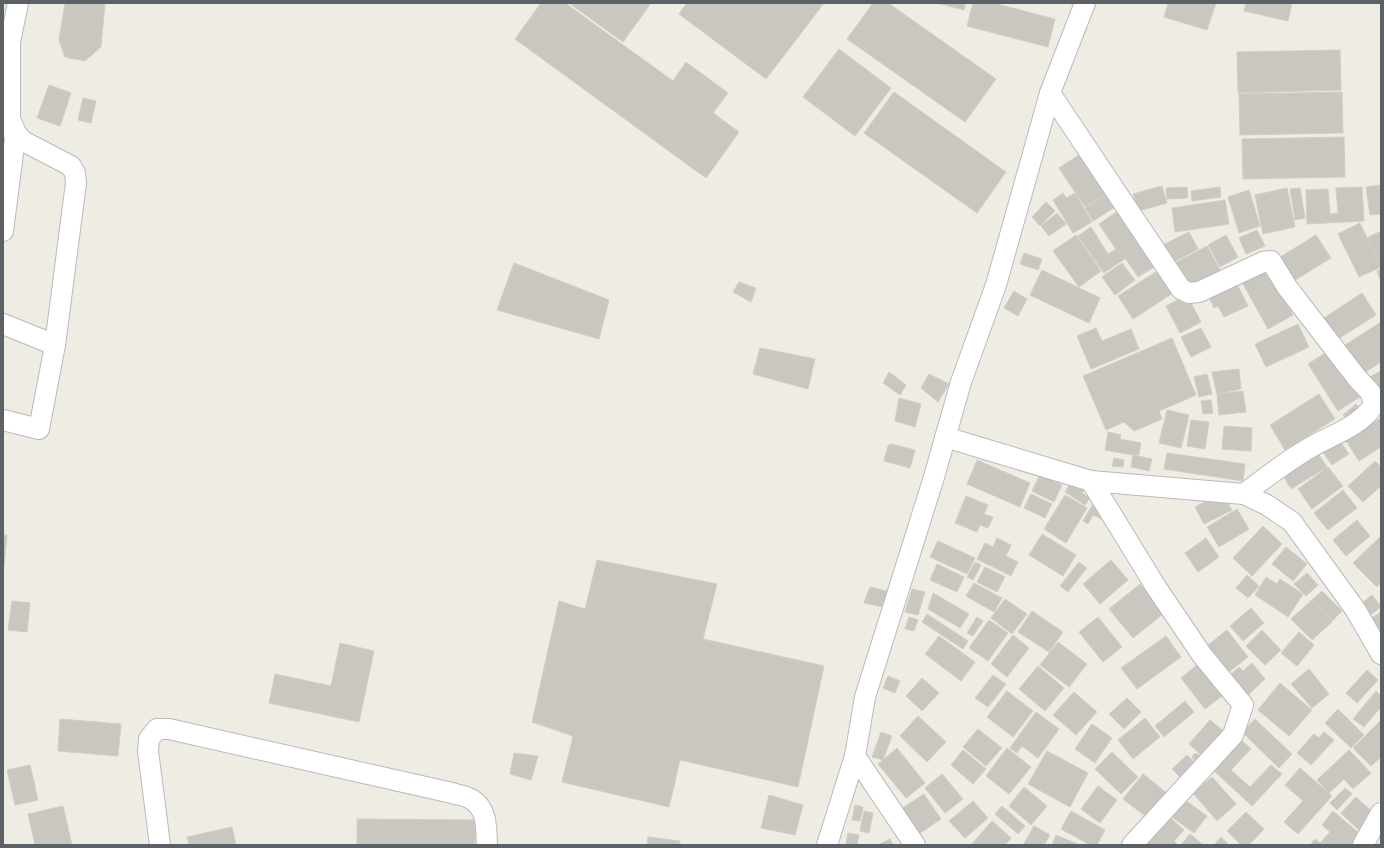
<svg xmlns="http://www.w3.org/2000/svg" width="1384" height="848" viewBox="0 0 1384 848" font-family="Overpass,sans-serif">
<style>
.building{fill:#cac7c1;stroke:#d4cdc3}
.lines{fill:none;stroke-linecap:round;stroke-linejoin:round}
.minor-casing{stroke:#b7babe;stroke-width:22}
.minor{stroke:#fff;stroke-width:20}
.rail{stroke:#b3b4b5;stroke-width:3;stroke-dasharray:1 5;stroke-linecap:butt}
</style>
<rect width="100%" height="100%" fill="#efece4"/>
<g class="building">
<polygon points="65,3 105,3 101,47 85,61 65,57 59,40"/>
<polygon points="541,3 565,3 673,81 686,62 728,93 713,113 739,132 706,178 515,39"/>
<polygon points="569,3 651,3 623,42"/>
<polygon points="687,3 824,3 766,79 679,14"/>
<polygon points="873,3 888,3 996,79 965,122 847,39"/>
<polygon points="937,3 966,3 964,10"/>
<polygon points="973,3 993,3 1055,19 1048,47 967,26"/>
<polygon points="1168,3 1216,3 1207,30 1164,17"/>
<polygon points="1246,3 1292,3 1288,21 1244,11"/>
<polygon points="839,49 891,88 855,136 803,97"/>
<polygon points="1340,50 1341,90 1238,93 1237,52"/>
<polygon points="49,85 71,93 60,126 37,118"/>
<polygon points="894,92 1006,172 977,213 864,133"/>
<polygon points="1342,92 1343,133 1240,135 1239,94"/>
<polygon points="83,98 96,101 91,123 78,120"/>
<polygon points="1344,137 1345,177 1243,179 1242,139"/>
<polygon points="1085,151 1111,191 1085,207 1059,168"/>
<polygon points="1381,185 1381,214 1370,215 1366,187"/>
<polygon points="1162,186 1167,203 1138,211 1133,194"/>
<polygon points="1187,187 1188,198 1167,199 1166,188"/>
<polygon points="1220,187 1221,197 1192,201 1191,191"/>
<polygon points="1362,187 1364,221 1307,224 1306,190 1328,189 1330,214 1338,213 1336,188"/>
<polygon points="1287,188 1295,227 1263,234 1255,195"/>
<polygon points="1300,188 1305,218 1295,220 1290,189"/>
<polygon points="1249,190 1260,226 1239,233 1228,197"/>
<polygon points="1112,191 1120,204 1093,221 1085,208"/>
<polygon points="1063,193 1066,198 1075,193 1092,222 1073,233 1053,200"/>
<polygon points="1225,200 1229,224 1175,232 1172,208"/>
<polygon points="1046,202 1055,211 1040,226 1032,217"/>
<polygon points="1124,207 1149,243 1123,260 1099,224"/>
<polygon points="1057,213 1066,224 1049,236 1041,226"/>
<polygon points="1360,223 1381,267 1359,277 1338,234"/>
<polygon points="1091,227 1108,254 1116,249 1123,260 1104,273 1078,236"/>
<polygon points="1257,230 1265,246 1246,254 1239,238"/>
<polygon points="1381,231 1381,262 1379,263 1367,238"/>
<polygon points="1189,232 1198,249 1172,263 1163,245"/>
<polygon points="1076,235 1101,271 1079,287 1053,251"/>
<polygon points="1226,235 1238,257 1220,267 1208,245"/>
<polygon points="1316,235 1331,258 1292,282 1277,259"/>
<polygon points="1146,245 1159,264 1138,277 1125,258"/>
<polygon points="1207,246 1220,270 1186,288 1173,264"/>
<polygon points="1024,253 1042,259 1038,270 1020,264"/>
<polygon points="514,263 609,300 599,339 497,310"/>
<polygon points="1122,263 1135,280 1115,295 1102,277"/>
<polygon points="1267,268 1293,315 1268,329 1242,282"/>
<polygon points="1381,269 1381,281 1377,271"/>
<polygon points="1042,270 1100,298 1089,323 1030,295"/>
<polygon points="1159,270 1173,293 1133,319 1118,296"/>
<polygon points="739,282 756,288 751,302 733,292"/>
<polygon points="1237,284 1248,306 1224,317 1218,306 1214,308 1209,297"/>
<polygon points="1014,291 1027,299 1018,316 1004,308"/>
<polygon points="1362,293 1376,315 1335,341 1321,320"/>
<polygon points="1187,295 1201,322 1180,333 1166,306"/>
<polygon points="1381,322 1381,362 1361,375 1342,347"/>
<polygon points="1298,324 1309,347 1266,367 1255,344"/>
<polygon points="1096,328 1102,341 1131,329 1139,349 1091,369 1077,336"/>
<polygon points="1201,328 1211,347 1191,357 1181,337"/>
<polygon points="1172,338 1196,395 1159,411 1162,419 1134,431 1124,422 1106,430 1083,376"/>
<polygon points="760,348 815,359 808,389 753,374"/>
<polygon points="1330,350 1360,397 1338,411 1308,364"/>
<polygon points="1239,369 1241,389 1217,394 1212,372"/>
<polygon points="1381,371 1381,402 1366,379"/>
<polygon points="889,372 906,385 900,395 883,383"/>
<polygon points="929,374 949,384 938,402 921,388"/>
<polygon points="1207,374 1212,394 1199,397 1194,377"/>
<polygon points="1243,391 1246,412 1219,415 1217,394"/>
<polygon points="1319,394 1335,419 1285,450 1270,425"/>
<polygon points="899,398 921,404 915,427 895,421"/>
<polygon points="1211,400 1213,413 1203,414 1201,401"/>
<polygon points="1356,404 1361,410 1346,419 1343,415"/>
<polygon points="1167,410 1189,415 1181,448 1159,443"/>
<polygon points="1381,418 1381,447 1359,461 1345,439"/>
<polygon points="1191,420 1209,422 1205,449 1187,446"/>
<polygon points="1224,426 1252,428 1251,451 1222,449"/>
<polygon points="1108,432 1121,435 1120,439 1141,443 1139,455 1133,455 1105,450"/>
<polygon points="1339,440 1349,454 1332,465 1322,451"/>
<polygon points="891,444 915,450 910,468 884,461 888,446"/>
<polygon points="1314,447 1327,467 1291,489 1279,469"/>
<polygon points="1167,453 1245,464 1243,481 1164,469"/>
<polygon points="1133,455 1152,459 1149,471 1131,467"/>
<polygon points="1114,458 1124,460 1123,467 1112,466"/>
<polygon points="977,460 1030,483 1020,507 967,484"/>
<polygon points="1375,461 1381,467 1381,486 1363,502 1348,486"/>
<polygon points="1328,467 1343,486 1312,509 1298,489"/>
<polygon points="1040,475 1062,485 1054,502 1032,491"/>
<polygon points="1072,480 1085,488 1082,493 1090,498 1085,505 1065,492"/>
<polygon points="1343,490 1357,508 1328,530 1314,513"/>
<polygon points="1031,494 1052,504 1045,518 1024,508"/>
<polygon points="1065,495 1087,508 1066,543 1044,529"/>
<polygon points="1217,495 1226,500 1232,510 1204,524 1195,507"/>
<polygon points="966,496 988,505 984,514 993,517 988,528 980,525 977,532 955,523"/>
<polygon points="1093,504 1105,511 1101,519 1093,515 1088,524 1083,521"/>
<polygon points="1237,509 1249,529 1219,547 1207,527"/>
<polygon points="1357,520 1370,536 1346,556 1333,540"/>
<polygon points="1263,526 1282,544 1252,576 1233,558"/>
<polygon points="1042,534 1076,555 1063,576 1029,555"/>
<polygon points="3,535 7,535 3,576"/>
<polygon points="1381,536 1381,583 1377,587 1353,563"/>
<polygon points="997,538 1011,545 1006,556 1018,562 1011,576 977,559 985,543 993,547"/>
<polygon points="1206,538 1219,557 1198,572 1185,553"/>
<polygon points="938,541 975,558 967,574 930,557"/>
<polygon points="1286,547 1307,564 1293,581 1272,564"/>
<polygon points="597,560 717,584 703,639 824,666 798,787 680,760 669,807 562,782 573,736 532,722 559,601 585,609"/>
<polygon points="1111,560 1128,580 1100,604 1083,584"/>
<polygon points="975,562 981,565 973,580 967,577"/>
<polygon points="1079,562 1087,568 1068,592 1060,586"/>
<polygon points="937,564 964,577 957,592 930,580"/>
<polygon points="985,567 1005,577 997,592 977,582"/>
<polygon points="1307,573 1318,585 1306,596 1294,584"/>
<polygon points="1247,575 1259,586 1248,598 1236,588"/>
<polygon points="1266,577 1277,584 1280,579 1303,594 1288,617 1255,595"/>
<polygon points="974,583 1002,598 994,612 966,596"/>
<polygon points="1140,584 1164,613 1133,638 1109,609"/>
<polygon points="870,587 887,591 883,607 864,603"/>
<polygon points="912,589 925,592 918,615 905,612"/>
<polygon points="1322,591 1342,611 1332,621 1312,600"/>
<polygon points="933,593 969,614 960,628 928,609"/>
<polygon points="1372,595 1381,607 1369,616 1360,605"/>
<polygon points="1005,599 1027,614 1012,634 991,618"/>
<polygon points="1312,600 1332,622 1312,640 1291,619"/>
<polygon points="12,601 30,603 27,632 8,630"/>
<polygon points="1251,608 1264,623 1243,641 1230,626"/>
<polygon points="1032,611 1063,632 1049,652 1018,632"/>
<polygon points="1381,612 1381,627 1378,630 1370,619"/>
<polygon points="927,614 968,641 963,649 922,622"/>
<polygon points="909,617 918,620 914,631 905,629"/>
<polygon points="977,617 983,621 973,636 967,633"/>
<polygon points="1098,617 1122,647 1103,662 1079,632"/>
<polygon points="989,620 1008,633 988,661 969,648"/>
<polygon points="1227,630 1248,657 1224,676 1203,649"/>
<polygon points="1262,630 1281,650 1265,665 1246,646"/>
<polygon points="1299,632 1314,645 1297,666 1281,653"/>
<polygon points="1013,635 1029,648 1007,677 991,664"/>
<polygon points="939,636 975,662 961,681 925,654"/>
<polygon points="1166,636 1181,657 1137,689 1121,668"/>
<polygon points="1058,642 1087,664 1069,687 1040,665"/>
<polygon points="340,643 374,651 359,722 269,703 275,674 331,686"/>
<polygon points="1252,663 1265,679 1246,697 1228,677 1239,667 1243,671"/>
<polygon points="1198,664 1223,695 1205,709 1181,678"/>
<polygon points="1038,666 1064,688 1045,711 1019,689"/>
<polygon points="1309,669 1329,694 1312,708 1291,684"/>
<polygon points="1367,670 1378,680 1357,703 1346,693"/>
<polygon points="993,675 1006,684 988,707 975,698"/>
<polygon points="888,676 900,681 895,693 883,688"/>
<polygon points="922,678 939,693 922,711 906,696"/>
<polygon points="1280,683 1312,710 1289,736 1258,710"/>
<polygon points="1007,691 1033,711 1013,737 987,717"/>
<polygon points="1376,691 1381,696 1381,707 1364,727 1353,719"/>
<polygon points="1074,692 1097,712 1076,735 1053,715"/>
<polygon points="1127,698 1141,712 1124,729 1109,714"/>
<polygon points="1185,701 1194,712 1164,737 1155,726"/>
<polygon points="1338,709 1364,735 1351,748 1325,723"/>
<polygon points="1036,712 1059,729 1038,758 1022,746 1017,753 1010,748"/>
<polygon points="918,716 946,742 927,762 900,736"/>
<polygon points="1145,718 1160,737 1133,759 1118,740"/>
<polygon points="60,719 121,724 118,756 58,751"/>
<polygon points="1255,719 1292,754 1279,768 1242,732"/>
<polygon points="1210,720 1227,734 1205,758 1189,744"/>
<polygon points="1381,720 1381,757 1371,766 1353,748"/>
<polygon points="1092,724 1112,738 1095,763 1075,749"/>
<polygon points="978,729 1002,748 986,766 963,747"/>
<polygon points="881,732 892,736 883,760 872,757"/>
<polygon points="1324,732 1334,740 1311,765 1297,753 1314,734 1319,738"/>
<polygon points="1240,739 1251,749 1231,770 1250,787 1271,765 1282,774 1252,806 1212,769"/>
<polygon points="897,748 925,783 906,798 878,764"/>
<polygon points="1007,748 1031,767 1009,794 986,776"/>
<polygon points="963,750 986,769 973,784 951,765"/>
<polygon points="1349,750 1371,773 1353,789 1344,779 1329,793 1317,780"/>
<polygon points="1047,751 1088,773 1070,807 1028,784"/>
<polygon points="1112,752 1138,777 1121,794 1095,769"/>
<polygon points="514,753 538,756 531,780 510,774"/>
<circle cx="1196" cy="757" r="3.5"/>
<polygon points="1187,755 1200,768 1185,782 1172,769"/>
<polygon points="30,765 38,800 15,805 7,770"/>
<polygon points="1300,768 1332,796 1298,834 1284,822 1303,801 1285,785"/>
<polygon points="942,774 963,799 945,813 925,788"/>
<polygon points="1143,774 1168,794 1148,818 1123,799"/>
<polygon points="1212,777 1236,804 1217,821 1193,793"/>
<polygon points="1098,786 1117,800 1100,823 1081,809"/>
<polygon points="1024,787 1047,806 1031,825 1009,806"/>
<polygon points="1345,788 1352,794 1337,810 1330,803"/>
<polygon points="924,794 941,819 919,834 901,809"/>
<polygon points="769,795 803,805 795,835 761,828"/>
<polygon points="1356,797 1376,815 1361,832 1341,813"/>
<polygon points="1185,800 1207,816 1194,833 1172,817"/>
<polygon points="973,801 988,818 965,838 949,821"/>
<polygon points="855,805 863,807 860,821 852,820"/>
<polygon points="63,806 72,845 35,845 28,814"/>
<polygon points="1002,806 1025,826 1018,834 995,814"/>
<polygon points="864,811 873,813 869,833 860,831"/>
<polygon points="1071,811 1105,830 1097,845 1090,845 1061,829"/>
<polygon points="1333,811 1360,834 1351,845 1310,845 1315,839 1320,843 1330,832 1322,825"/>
<polygon points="1246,812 1264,829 1249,845 1241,845 1227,831"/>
<polygon points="1165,813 1184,830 1174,841 1178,845 1135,845"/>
<polygon points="357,819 475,820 475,845 357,845"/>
<polygon points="992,821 1011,838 1005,845 971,845"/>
<polygon points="1034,826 1050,835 1044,845 1023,845"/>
<polygon points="232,827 236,845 189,845 187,837"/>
<polygon points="848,833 859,835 857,845 846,845"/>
<polygon points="1190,834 1202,844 1202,845 1181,845"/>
<polygon points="1056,835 1080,845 1052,845"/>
<polygon points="648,837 680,841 680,845 647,845"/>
<polygon points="1221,837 1229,845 1214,845"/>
<polygon points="890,839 893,845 878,845"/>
</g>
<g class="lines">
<g class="minor-casing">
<g id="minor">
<path d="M1050,93L1181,289L1189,293L1199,292L1263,262L1271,261L1287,287L1357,378L1371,393L1374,405C1359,427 1334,434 1313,446C1288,460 1266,477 1244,494"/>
<polyline points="3,231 15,138 11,124"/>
<polyline points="3,324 55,345"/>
<polyline points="3,420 39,429 55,345 76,183 75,173 71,166 23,141 16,133 10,119 10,42 18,3"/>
<polyline points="945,437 1091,481 1244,494 1267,505 1292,522 1355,609 1381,654"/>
<polyline points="1091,481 1156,587 1202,655 1243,705 1233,735 1132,845"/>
<polyline points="855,756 915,845"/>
<path d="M160,845L148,751L149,739L157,729H169L452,793C458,795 466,796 471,799C488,809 486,828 487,845"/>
<polyline points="827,845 855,756 865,697 934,477 961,382 996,285 1050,93 1085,3"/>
<polyline points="1363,845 1381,813"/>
</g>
</g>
<use href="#minor" class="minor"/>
<polyline class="rail" points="3,9 5,3"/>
</g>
<rect width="1384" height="848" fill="none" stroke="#5c6165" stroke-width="8"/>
</svg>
